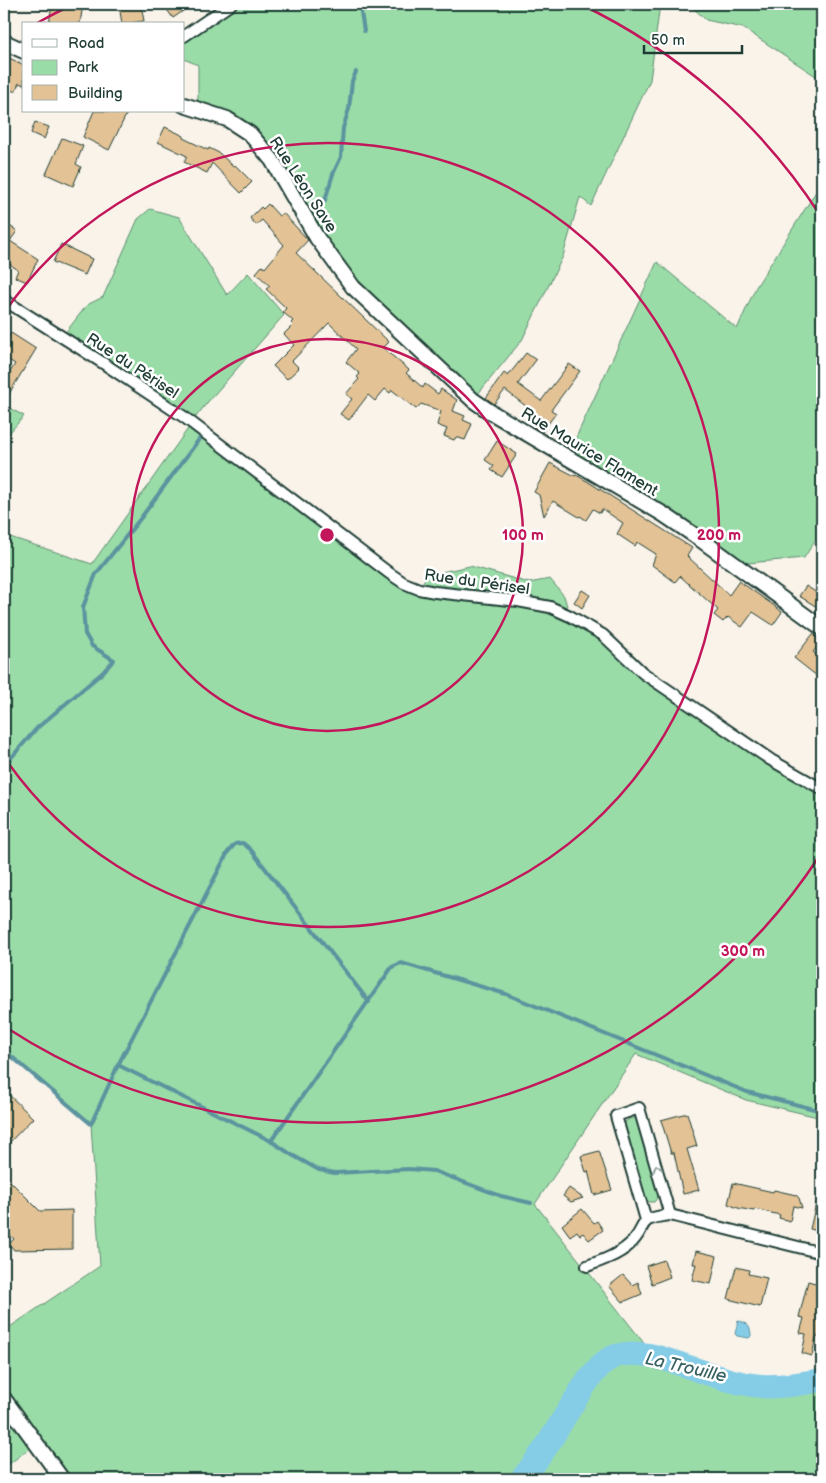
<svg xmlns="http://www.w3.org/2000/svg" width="826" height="1483" viewBox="0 0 826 1483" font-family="'Balsamiq Sans',sans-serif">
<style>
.green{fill:#9adca7;stroke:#5c8c6e}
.water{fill:#85cce7;stroke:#5c939f}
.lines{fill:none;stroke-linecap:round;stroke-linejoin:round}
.stream{stroke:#5c939f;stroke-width:4}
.river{stroke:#85cce7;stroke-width:24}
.building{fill:#e3c396;stroke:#1f3d34}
.street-casing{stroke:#1f3d34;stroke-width:14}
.secondary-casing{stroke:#1f3d34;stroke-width:18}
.street{stroke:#fff;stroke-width:10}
.secondary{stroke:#fff;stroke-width:14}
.oneway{stroke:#8f9e9a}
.ring{fill:none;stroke:#c2185b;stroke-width:2.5}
.labels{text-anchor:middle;stroke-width:5;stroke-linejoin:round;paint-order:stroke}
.street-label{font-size:16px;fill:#1f3d34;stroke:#fff}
.water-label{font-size:18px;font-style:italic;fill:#386161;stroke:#fff}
.centre{fill:#c2185b;stroke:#fff;stroke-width:2.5}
.ring-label{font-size:15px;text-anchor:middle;font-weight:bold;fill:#c2185b;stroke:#fff;stroke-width:5;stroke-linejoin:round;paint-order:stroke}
</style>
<rect width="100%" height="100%" fill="#f9f3ea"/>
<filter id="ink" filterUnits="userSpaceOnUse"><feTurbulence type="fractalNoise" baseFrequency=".02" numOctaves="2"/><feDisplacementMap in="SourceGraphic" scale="10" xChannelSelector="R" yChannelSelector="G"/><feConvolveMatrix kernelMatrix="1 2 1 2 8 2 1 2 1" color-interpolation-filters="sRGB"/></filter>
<g filter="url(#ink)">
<g class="green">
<polygon points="231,4 660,4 650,80 591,206 580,197 563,256 522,340 473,400 353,287 262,147 195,108 198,98 198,65 184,59 184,39"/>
<polygon points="689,4 822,4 822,80 743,28 706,20"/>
<polygon points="822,182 822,529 804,558 736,564 567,457 657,262 737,329 756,287"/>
<polygon points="150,209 179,217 227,295 248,273 284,315 206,404 192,422 419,589 427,575 470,566 529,583 550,579 564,596 570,616 603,635 643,673 822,789 822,1118 746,1100 636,1054 535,1204 654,1356 749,1385 746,1391 779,1394 822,1388 822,1479 62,1479 35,1444 4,1468 4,1331 100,1266 91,1124 4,1050 4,535 92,564 192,423 62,337 87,305 103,297 138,219"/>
<polygon points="4,405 24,416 4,439"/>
<polygon points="631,1118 635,1118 638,1121 659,1196 654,1202 649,1202 645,1199 625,1127 625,1122"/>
</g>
<g class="water">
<path d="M738,1321C747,1322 751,1327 751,1336L749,1338L737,1336L735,1334Z"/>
<polygon points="822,1375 822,1388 779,1394 782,1379"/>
</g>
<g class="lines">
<g class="stream">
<polyline points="361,4 361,12 364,31"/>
<polyline points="320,208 325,200 333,174 341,157 343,128 349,109 352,81 356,72"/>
<polyline points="4,766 37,728 102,673 114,660 92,646 85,634 83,607 96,574 140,519 200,438"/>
<polyline points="4,1050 91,1124 118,1065 271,1141 292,1155 319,1170 335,1173 409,1169 434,1171 501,1196 531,1203"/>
<polyline points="118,1065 228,852 235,844 243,843 251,850 369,1002"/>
<polyline points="271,1141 392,967 401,963 506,994 747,1092 822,1111"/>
</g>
<path class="river" d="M522,1479C532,1466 543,1453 551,1439C564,1419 588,1374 606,1361C619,1351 638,1353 654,1356C688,1365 726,1383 761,1386C781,1388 802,1383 822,1380"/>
</g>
<g class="building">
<polygon points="52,4 83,4 80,24 49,24"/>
<polygon points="126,4 141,4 144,21 122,24 119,5"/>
<polygon points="163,4 193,4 173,18"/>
<polygon points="7,57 24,65 24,85 19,83 15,92 4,86 4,62"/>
<polygon points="94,111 128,111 109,150 83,137"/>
<polygon points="35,122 49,127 44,139 31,133"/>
<polygon points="165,127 184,136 183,138 208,150 209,148 219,153 233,166 235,165 252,182 241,193 212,163 207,173 184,162 187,156 158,142"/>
<polygon points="62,138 83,146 76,164 81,167 73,186 46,174"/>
<polygon points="268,204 279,216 283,213 308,240 296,253 389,342 383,348 409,370 406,373 423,388 425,384 438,394 441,389 457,400 453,411 465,416 463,420 472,424 465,440 456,437 454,440 444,436 447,429 437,425 441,411 421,404 416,409 392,390 390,393 385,389 375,401 368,395 349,420 340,414 352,399 346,394 359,379 357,377 360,374 346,362 356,349 329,323 292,361 299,368 287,379 273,366 294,345 284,334 293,325 291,323 293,321 283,312 286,308 266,289 270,286 256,273 262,266 265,268 284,245 262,220 256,225 250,218 261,207 263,209"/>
<polygon points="4,222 17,231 10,241 38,259 27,282 15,277 18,270 4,260"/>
<polygon points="61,244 92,259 85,275 53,262"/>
<polygon points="11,333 36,349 4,402 4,382 15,364 4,357 4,344"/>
<polygon points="526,353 536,360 518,384 541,401 569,364 580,371 551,410 556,413 542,432 533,427 540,417 505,390 494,404 486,398 504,373 508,376"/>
<polygon points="497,441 517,454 502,477 491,470 494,466 485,460"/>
<polygon points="550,463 575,476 576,475 587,481 692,548 687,556 729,595 739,581 776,607 782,612 773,625 753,612 742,627 728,617 723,622 714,615 718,610 680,576 675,582 652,565 656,554 637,542 635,546 617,534 623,523 602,509 600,513 593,509 586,520 580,516 579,517 553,501 544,516 539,495 534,492"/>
<polygon points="806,586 822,596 822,610 799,596"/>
<polygon points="582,590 590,595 582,608 574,602"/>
<polygon points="813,634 822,641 813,652 822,659 822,680 794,658"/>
<polygon points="4,1090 33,1118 4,1148"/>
<polygon points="687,1113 697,1146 687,1149 699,1190 683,1194 674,1153 671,1153 661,1120"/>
<polygon points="599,1151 612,1190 594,1195 588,1171 586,1172 581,1156"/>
<polygon points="4,1175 40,1211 72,1210 72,1249 14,1250 9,1244 14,1239 4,1229"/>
<polygon points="733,1183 773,1192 774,1190 796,1195 799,1198 802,1208 793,1206 790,1221 779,1218 780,1215 754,1209 754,1211 738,1208 728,1204"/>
<polygon points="569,1188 583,1198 571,1202 563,1196"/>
<polygon points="818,1195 822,1195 822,1232 810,1229"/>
<polygon points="582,1209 594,1223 597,1221 603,1230 589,1240 583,1233 580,1235 577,1231 570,1236 562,1225"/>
<polygon points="696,1251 717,1256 711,1284 692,1280 696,1264 693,1264"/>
<polygon points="664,1260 670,1277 652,1284 646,1266"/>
<polygon points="736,1267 749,1270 748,1274 767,1278 760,1307 728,1299"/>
<polygon points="623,1275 632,1285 638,1282 642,1294 623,1302 609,1286"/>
<polygon points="808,1281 822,1285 822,1325 819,1337 816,1337 812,1356 802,1353 806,1334 800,1333 804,1318 799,1317"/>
</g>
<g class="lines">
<g class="street-casing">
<g id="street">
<polyline points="184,36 231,4"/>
<polyline points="4,300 103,363 184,417 389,573 404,583 419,589 435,592 518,601 550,607 570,616 603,635 643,673 771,760 822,789"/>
<polyline points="646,1220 616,1116 639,1108 670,1215"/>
<path d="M587,1266C601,1261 618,1255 629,1245C650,1226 633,1219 670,1215L822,1253"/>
</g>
</g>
<g class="secondary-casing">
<g id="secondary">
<polyline points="4,42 24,51"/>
<polyline points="184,105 227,119 250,134 272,160 317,238 353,287 473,400 489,411 663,514 700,539 822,628"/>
<polyline points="4,1399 62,1479"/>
</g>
</g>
<use href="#street" class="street"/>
<use href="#secondary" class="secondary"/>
</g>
<defs><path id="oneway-chevron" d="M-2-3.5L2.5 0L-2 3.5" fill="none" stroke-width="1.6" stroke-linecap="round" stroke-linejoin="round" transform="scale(1.25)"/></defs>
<use class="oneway" href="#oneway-chevron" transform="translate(657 1168) rotate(-106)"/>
</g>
<g class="ring">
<circle cx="327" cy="535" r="196"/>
<path d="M4 313A392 392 0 1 1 4 757"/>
<path d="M820 855A588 588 0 0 1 7 1028M37 23A588 588 0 0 1 74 4M580 4A588 588 0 0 1 820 215"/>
</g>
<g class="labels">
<g class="street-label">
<text transform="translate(304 184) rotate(57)" y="6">Rue Léon Save</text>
<text transform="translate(133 365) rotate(33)" y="6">Rue du Périsel</text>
<text transform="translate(590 451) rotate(31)" y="6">Rue Maurice Flament</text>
<text transform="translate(477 581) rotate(8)" y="6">Rue du Périsel</text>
</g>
<g class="water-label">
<text transform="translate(686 1367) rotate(13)" y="6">La Trouille</text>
</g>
</g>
<circle cx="327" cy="535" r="8" class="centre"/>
<g class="ring-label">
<text x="523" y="540">100 m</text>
<text x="719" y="540">200 m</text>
<text x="743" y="956">300 m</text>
</g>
<rect width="826" height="1483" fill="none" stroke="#fff" stroke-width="20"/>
<rect x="10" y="10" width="806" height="1463" fill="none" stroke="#1f3d34" stroke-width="2" filter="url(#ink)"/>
<rect x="22" y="22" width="162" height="90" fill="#ffffff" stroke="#a5b1ae"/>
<rect x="32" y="39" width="25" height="8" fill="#ffffff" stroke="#a5b1ae"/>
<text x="68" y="48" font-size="15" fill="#1f3d34">Road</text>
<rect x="32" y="60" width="25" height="15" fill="#9adca7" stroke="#a5b1ae"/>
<text x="68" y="72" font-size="15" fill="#1f3d34">Park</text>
<rect x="32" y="85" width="25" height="15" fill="#e3c396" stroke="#a5b1ae"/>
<text x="68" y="98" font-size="15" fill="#1f3d34">Building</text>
<path d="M644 45v8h98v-8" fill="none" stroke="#1f3d34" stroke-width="2.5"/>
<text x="651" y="45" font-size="15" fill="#1f3d34" stroke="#ffffff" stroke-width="4" paint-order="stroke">50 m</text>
</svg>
